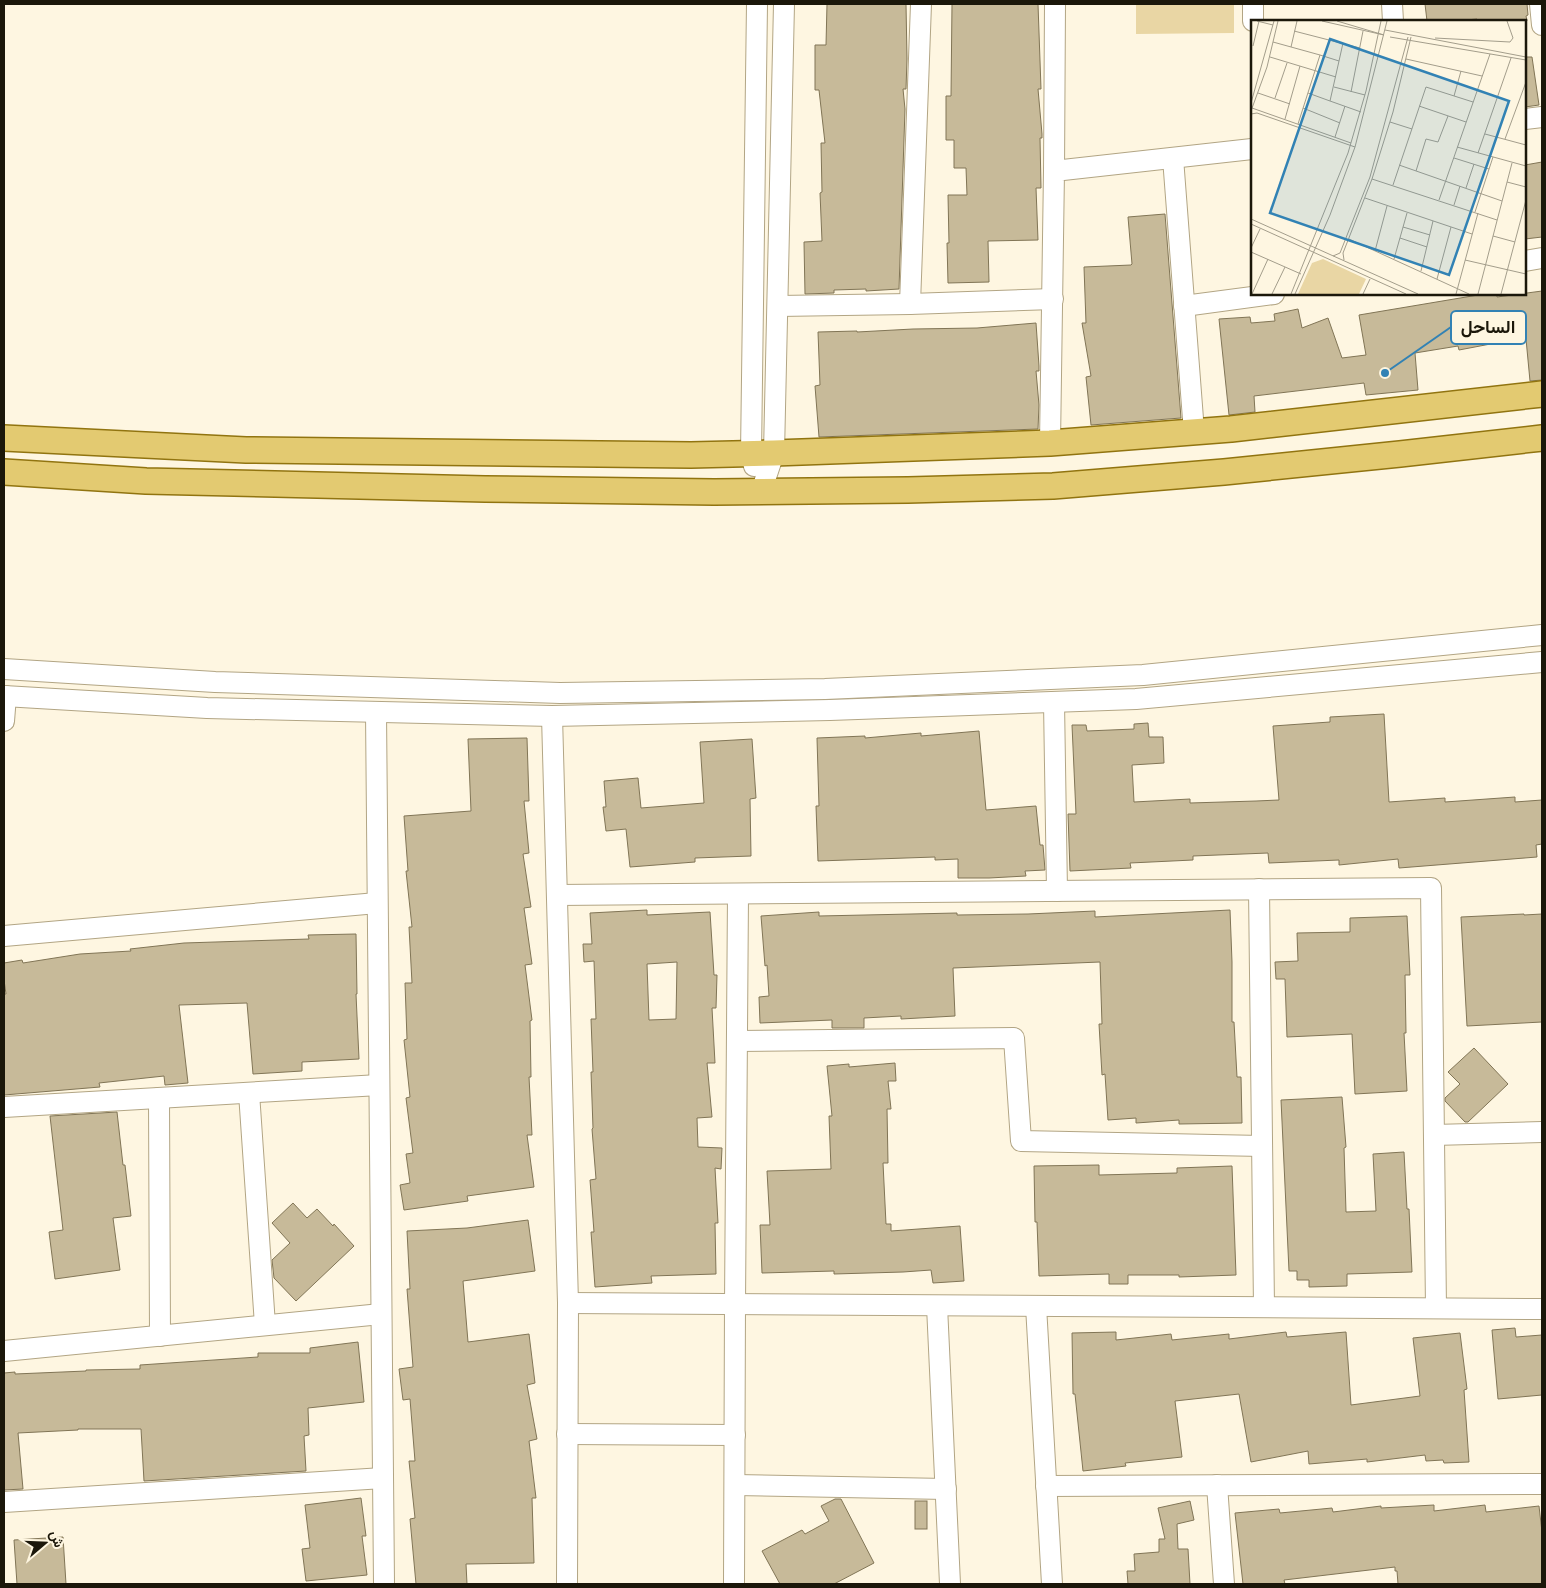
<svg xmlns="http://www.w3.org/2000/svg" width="1546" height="1588" viewBox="0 0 1546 1588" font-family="Roboto,Vazirmatn,sans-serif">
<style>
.green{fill:#e9d6a4}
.building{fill:#c7ba99;stroke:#817556;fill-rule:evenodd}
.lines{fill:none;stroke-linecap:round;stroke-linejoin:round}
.minor-casing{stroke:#b2a584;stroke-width:22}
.major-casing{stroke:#917410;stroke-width:28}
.minor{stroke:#fff;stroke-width:20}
.major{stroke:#e3ca71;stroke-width:25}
.inset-road{fill:none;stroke:#a39d8b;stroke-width:1}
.view{fill:#3282b4;fill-opacity:0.15;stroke:#3282b4;stroke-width:2.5}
.inset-edge{fill:none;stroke:#1b170a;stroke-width:2.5}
.leader{fill:none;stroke:#3282b4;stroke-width:2}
.callout-dot{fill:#3282b4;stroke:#fef6e1;stroke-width:2}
.callout{fill:#fef6e1;stroke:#3282b4;stroke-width:2}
.callout-label{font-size:18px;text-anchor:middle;font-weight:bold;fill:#1b170a}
</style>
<rect width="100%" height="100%" fill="#fef6e1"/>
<polygon class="green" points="1136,4 1234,4 1234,33 1136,34"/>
<g class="building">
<polygon points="827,4 906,4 907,59 906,89 903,89 905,109 899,289 866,291 866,289 834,290 834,293 805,294 804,242 822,241 820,193 822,192 821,143 825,143 819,90 815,90 815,45 826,45"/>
<polygon points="952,4 1038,4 1041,89 1038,89 1042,134 1042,138 1040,138 1041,188 1036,188 1038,240 988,241 989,282 948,283 947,243 949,243 948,195 967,195 966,168 954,168 954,140 946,140 946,96 951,96"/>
<polygon points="1425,4 1527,4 1528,15 1526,16 1527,21 1477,21 1477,19 1455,21 1427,21"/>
<polygon points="1525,57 1532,57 1539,105 1525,107"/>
<polygon points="1542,162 1542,237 1525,239 1525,165"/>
<polygon points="1165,214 1181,418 1091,425 1086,377 1091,376 1082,323 1086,323 1084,267 1131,265 1132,264 1128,217"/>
<polygon points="1542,291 1542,380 1530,381 1526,339 1522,340 1522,338 1459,350 1458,346 1415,353 1418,390 1366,395 1364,383 1254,396 1255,412 1229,415 1219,319 1250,317 1251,323 1275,321 1274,314 1298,309 1302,328 1328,318 1342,358 1366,355 1359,315 1484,294 1497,294 1497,297"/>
<polygon points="1036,323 1039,366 1039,371 1036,371 1039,405 1038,429 819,437 815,386 820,385 818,332 857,331 857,332 913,329 977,328"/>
<polygon points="1384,714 1389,802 1445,798 1445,802 1515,797 1515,802 1542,800 1542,844 1536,845 1537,857 1399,868 1398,859 1339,865 1339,860 1269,863 1268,853 1193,856 1193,860 1130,863 1131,868 1070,871 1068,814 1076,814 1072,725 1086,725 1087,731 1134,729 1134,724 1148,723 1149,737 1163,737 1164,763 1132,765 1134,802 1190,799 1190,803 1256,801 1279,800 1273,726 1330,722 1330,717"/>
<polygon points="979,731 986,810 1036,806 1040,845 1043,845 1045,870 1025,871 1026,876 989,878 958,878 958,859 935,860 935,857 818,861 816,806 819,806 817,738 865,736 865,738 921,733 921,736"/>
<polygon points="527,738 529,801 524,801 529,853 523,854 531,907 524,908 532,964 525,965 532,1020 530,1021 531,1077 529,1077 532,1135 527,1135 534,1187 467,1196 468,1201 404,1210 400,1185 410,1183 406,1154 413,1153 406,1098 410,1097 404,1040 407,1039 405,983 412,983 409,927 412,927 406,871 408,871 404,816 471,811 468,739"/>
<polygon points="752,739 756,798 750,799 751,856 695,858 695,862 630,867 626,829 606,831 603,807 606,807 604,781 638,778 641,808 704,803 700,742"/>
<path d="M647,910V915L710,912L714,975H717L716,1008H712L715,1063H707L712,1117L697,1118L698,1147L722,1148L721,1169L715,1168L718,1223H715L716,1274L651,1276L652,1283L595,1287L591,1232H594L590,1180L596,1179L592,1129L593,1128L591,1072H593L591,1019H596L594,961L584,962L583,944H592L590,913ZM677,962L676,1019L649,1020L647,964Z"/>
<polygon points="1230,910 1232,962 1232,1022 1234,1022 1237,1077 1241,1077 1242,1123 1179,1124 1179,1120 1136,1123 1136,1118 1108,1120 1105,1074 1102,1075 1099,1024 1102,1024 1100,962 953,968 955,1016 901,1019 901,1016 864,1018 864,1028 832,1028 832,1020 760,1023 759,997 769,996 767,965 765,966 761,916 819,912 819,916 957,913 957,915 1028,914 1095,911 1095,917"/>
<polygon points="1524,914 1524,915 1542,914 1542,1022 1467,1026 1461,917"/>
<polygon points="1407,916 1410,975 1405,975 1406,1033 1404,1033 1407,1091 1355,1094 1352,1034 1287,1037 1285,979 1276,979 1275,962 1298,961 1297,933 1350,932 1350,918"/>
<polygon points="356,934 357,994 356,994 359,1059 302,1062 302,1071 253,1074 247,1003 179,1005 188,1083 165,1085 164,1076 99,1083 100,1087 4,1095 4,994 6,994 4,980 4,963 22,960 23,963 80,954 131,951 130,949 184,943 309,939 308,935"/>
<polygon points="1474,1048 1508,1084 1468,1122 1465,1122 1445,1101 1445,1098 1460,1084 1448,1072"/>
<polygon points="895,1063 896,1081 888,1081 891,1109 887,1109 888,1163 883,1163 886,1224 891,1224 891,1231 960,1226 964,1281 933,1283 931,1270 903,1272 834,1274 834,1271 762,1273 760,1225 770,1225 767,1171 831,1169 829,1116 832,1116 827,1066 849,1064 849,1067"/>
<polygon points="1342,1097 1346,1147 1344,1148 1346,1212 1376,1211 1373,1154 1404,1152 1407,1209 1409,1209 1412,1272 1347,1274 1347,1286 1309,1287 1309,1280 1297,1280 1297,1271 1289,1271 1281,1100"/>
<polygon points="117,1112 123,1165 125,1165 131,1216 113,1218 120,1270 55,1279 49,1232 63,1230 50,1116"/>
<polygon points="1099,1165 1099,1175 1177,1173 1177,1168 1232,1166 1236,1275 1179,1277 1179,1275 1128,1275 1128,1284 1109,1284 1109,1274 1039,1276 1037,1222 1035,1222 1034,1166"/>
<polygon points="293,1203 307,1218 317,1209 333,1226 334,1224 354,1246 296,1301 274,1278 272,1260 290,1243 272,1223"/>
<polygon points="528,1220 535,1271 463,1281 468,1342 529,1334 535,1383 527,1385 537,1439 529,1441 536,1498 532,1498 534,1563 466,1564 467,1584 416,1584 410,1519 415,1518 409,1461 415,1461 410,1399 403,1400 399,1369 413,1367 407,1289 410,1289 407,1231 467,1228"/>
<polygon points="1515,1328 1516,1337 1542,1335 1542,1395 1498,1399 1492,1330"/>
<polygon points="1116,1332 1116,1340 1171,1334 1172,1340 1229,1334 1229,1339 1286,1332 1287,1337 1346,1332 1351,1405 1420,1396 1413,1338 1460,1333 1467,1389 1464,1390 1469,1462 1444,1463 1443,1460 1426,1461 1425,1455 1367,1462 1367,1459 1309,1464 1308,1451 1251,1462 1239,1394 1175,1401 1182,1457 1125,1463 1126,1466 1083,1471 1075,1394 1073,1394 1072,1333"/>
<polygon points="358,1342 364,1402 308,1408 309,1435 304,1436 306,1471 144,1481 141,1429 78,1429 78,1430 18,1433 23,1489 4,1490 4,1373 15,1372 15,1374 86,1371 86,1370 140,1369 140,1365 258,1357 258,1353 310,1353 310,1348"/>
<polygon points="361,1498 366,1536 362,1536 367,1575 306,1581 302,1549 310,1548 305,1505"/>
<polygon points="835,1499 841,1499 874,1563 834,1584 780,1584 762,1551 802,1530 805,1534 829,1521 821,1506"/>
<rect x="915" y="1501" width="12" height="28"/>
<polygon points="1190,1501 1194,1520 1177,1524 1178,1549 1188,1549 1190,1584 1128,1584 1127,1571 1135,1571 1134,1554 1159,1552 1159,1539 1165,1539 1158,1508"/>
<polygon points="1434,1505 1434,1511 1485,1505 1486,1512 1539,1506 1542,1532 1542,1584 1398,1584 1397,1571 1395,1571 1395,1567 1284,1580 1285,1584 1243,1584 1235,1513 1279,1509 1280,1513 1332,1508 1333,1512 1381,1506 1381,1508"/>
<polygon points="63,1537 66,1584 17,1584 14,1540"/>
</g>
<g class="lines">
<g class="minor-casing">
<g id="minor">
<polyline points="1253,4 1253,21"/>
<polyline points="1392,4 1393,21"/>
<polyline points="1540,4 1542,25"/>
<polyline points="1525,119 1542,117"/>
<polyline points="1173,158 1194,432"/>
<polyline points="1054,171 1055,4"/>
<polyline points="1525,261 1542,258"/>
<polyline points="910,304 921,4"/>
<polyline points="778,306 910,304 1053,299"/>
<polyline points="1184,306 1274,294"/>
<polyline points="1050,443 1054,171 1252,149"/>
<polyline points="754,466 751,454 757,4"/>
<polyline points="761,492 774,453 784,4"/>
<polyline points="4,669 215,682 560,693 825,689 1143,675 1542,635"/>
<polyline points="4,696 207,708 552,716 830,710 1136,699 1542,662"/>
<polyline points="1054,702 1057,891"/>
<polyline points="376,712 384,1584"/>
<polyline points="552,716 568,1303 567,1584"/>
<polyline points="4,721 6,696"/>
<polyline points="1259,889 1264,1307"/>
<polyline points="557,895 1431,888 1436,1308"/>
<polyline points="4,936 377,903"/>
<polyline points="737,1041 1014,1038 1021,1141 1262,1146"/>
<polyline points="249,1093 265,1325"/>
<polyline points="159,1098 160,1336"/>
<polyline points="4,1107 379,1085"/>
<polyline points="1434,1135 1542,1132"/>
<polyline points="568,1303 1542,1309"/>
<polyline points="937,1306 950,1584"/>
<polyline points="1036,1306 1052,1584"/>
<polyline points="4,1351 381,1314"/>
<polyline points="567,1434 735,1435"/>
<polyline points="735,1485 946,1489"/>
<polyline points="1217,1485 1224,1584"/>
<polyline points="1046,1486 1542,1484"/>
<polyline points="4,1502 383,1478"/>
<polyline points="734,1584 735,1304 738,894"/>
</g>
</g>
<g class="major-casing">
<g id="major">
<polyline points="4,438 246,450 691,455 774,453 1050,443 1231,429 1542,394"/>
<polyline points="4,472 146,481 485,489 714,492 908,490 1053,486 1224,472 1400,454 1542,438"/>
</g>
</g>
<use href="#minor" class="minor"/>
<use href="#major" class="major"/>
</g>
<g transform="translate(1251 20)">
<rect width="275" height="275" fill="#fef6e1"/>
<path d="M72,239L115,259L108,274H47L61,243Z" fill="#e9d6a4"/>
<path class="inset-road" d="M6,1L22,5M71,1L133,15L86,1M256,1L262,18L259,22M134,10L275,37M43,11L109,28M139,17L275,40M184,18L259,22M22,22L69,35L47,104M2,26L8,1M40,27L46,1M69,35L88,41L79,81L110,92M19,37L85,57M155,39L231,56M88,41L92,23M83,67L114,75M100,72L112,11M7,73L39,84M57,73L79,81M203,76L210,51M24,78L36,43M0,83L23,1M168,86L215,102M1,88L100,123M52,88L89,103M0,91L16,47L27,1M0,94L6,93L104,127M34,99L49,46M139,102L161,109M234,114L275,125M84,117L94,86M254,119L275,62M206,127L275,146M227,133L260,38M203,138L238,149M148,145L251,181M165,151L175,119L187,122L197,96M121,159L246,200M256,162L275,167M142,165L175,67L222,82M215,168L223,144M114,178L221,214M188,180L239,34M203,185L209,166M224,192L242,137M0,199L167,274M0,204L155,274M152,207L179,215M242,216L264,222M149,218L176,227M98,219L218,274M0,228L9,209M124,231L136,186M0,232L50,254M82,236L89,233L119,157L157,17M143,239L156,193M93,240L92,233L121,159L142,92L160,17M214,240L275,254M170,251L182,201M186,259L200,207M1,274L17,239M21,274L34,247M40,274L97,133L115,71L130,1M44,274L79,195L104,127L136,1M112,274L119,259M205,274L227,193M227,274L261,143M250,274L275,180"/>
<path class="view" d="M79,19L258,81L198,255L19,193Z"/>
<rect width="275" height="275" class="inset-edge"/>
</g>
<path class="leader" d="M1385 373L1451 327"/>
<circle class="callout-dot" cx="1385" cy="373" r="5"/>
<rect class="callout" x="1451" y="311" width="75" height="33" rx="5"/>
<g class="callout-label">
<text x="1488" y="333">الساحل</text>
</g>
<rect width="1546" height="1588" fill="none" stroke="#1b170a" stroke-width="10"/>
<g transform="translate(45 1543) rotate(71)" stroke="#fef6e1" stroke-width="4" paint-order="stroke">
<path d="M0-4L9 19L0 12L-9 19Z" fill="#1b170a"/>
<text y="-8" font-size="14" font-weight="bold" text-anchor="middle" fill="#1b170a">ش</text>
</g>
</svg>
